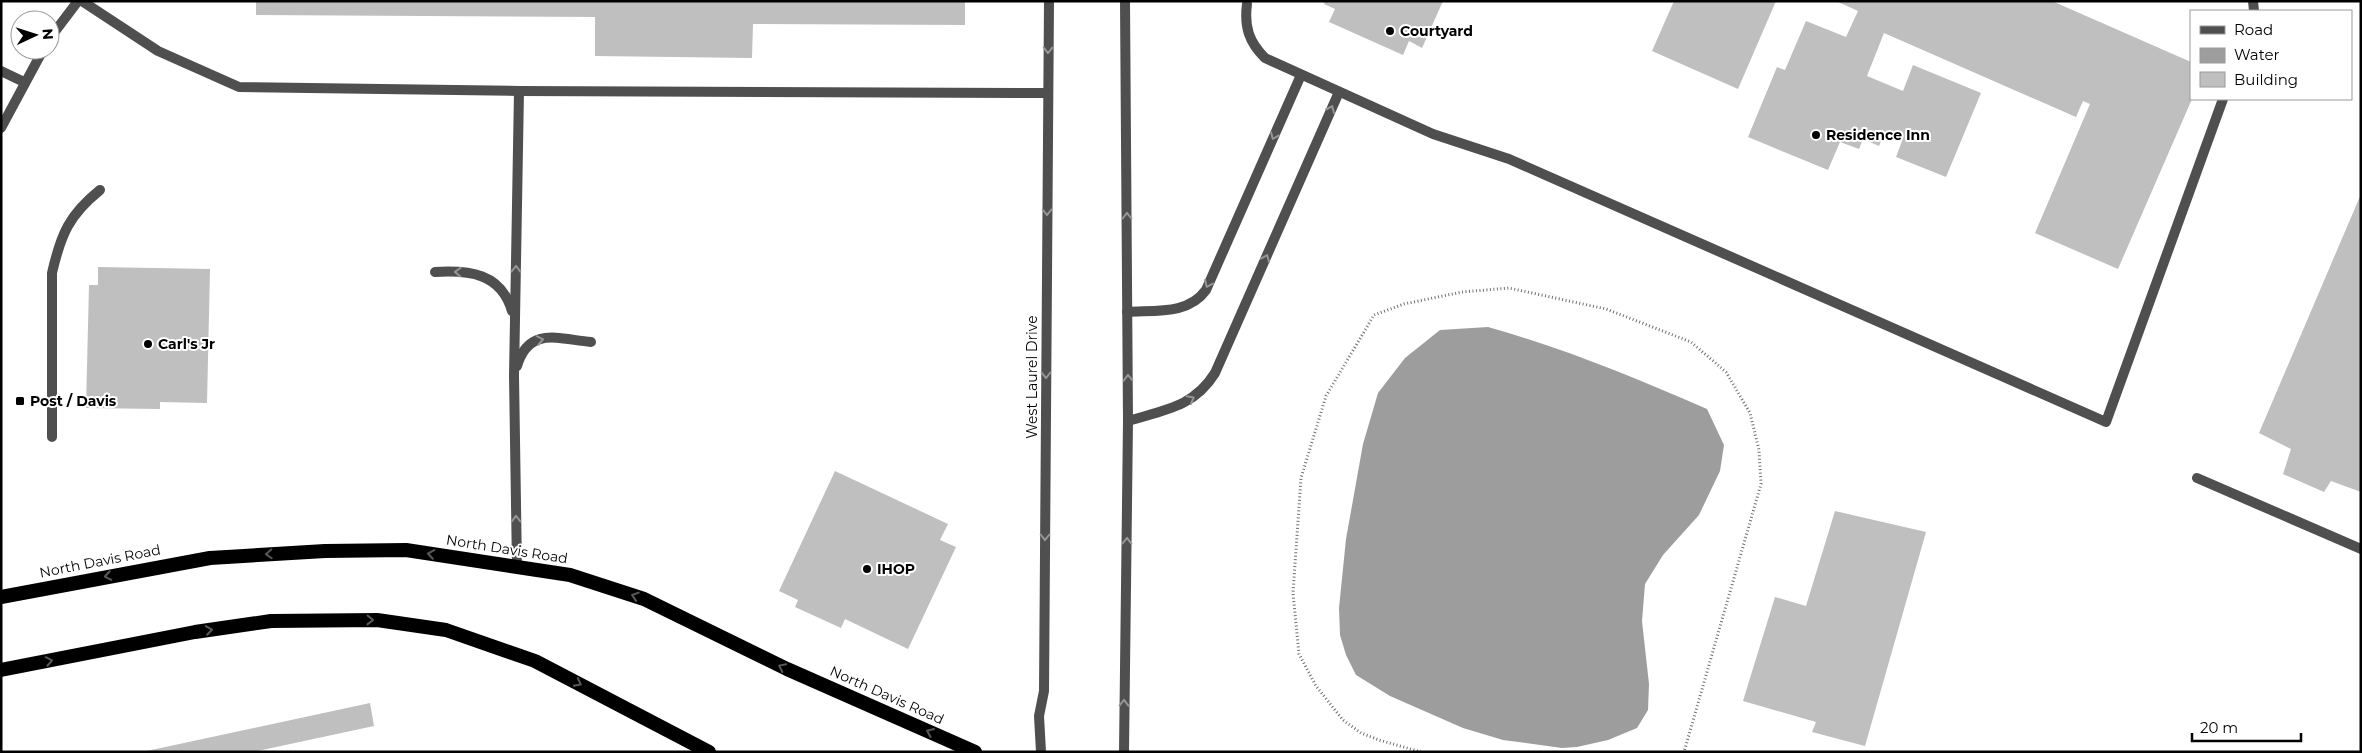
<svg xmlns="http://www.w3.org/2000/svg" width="2362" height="753" viewBox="0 0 2362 753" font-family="Montserrat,sans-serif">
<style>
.water{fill:#9d9d9d}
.building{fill:#bfbfbf}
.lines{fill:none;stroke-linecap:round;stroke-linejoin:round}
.path{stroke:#717171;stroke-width:3;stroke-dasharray:1 2.5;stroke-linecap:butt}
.service{stroke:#4f4f4f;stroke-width:10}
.minor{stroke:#4f4f4f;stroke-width:10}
.tertiary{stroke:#4f4f4f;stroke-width:10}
.trunk{stroke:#000;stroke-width:14}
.oneway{stroke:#959595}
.oneway2{stroke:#595959}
.poi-dot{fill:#000;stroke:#fff;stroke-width:2}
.labels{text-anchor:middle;stroke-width:4;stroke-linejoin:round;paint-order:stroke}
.poi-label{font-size:14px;font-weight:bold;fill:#000;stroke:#fff;text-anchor:start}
.street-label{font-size:14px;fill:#000;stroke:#fff}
</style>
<rect width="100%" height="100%" fill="#fff"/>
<path class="water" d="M1488,327C1563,348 1636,378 1707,409L1724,445L1720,471L1699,515L1663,555L1645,584L1642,621L1649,684L1648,710L1637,728L1608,740L1577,747L1562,748L1503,740L1463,728L1390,696L1356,675L1346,655L1340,635L1339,608L1346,539L1363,444L1378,393L1405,358L1440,330Z"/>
<g class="building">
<polygon points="256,1 965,1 965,25 753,24 752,58 595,56 595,17 256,15"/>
<polygon points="1325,1 1443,1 1422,48 1409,41 1403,55 1329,22 1335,9 1324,4"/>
<polygon points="1674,1 1776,1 1738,89 1652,51"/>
<polygon points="1836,1 2052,1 2191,62 2191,99 2192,99 2118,269 2035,233 2090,104 2083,101 2076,117 1884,33 1867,76 1903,91 1913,65 1981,93 1946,177 1896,157 1902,141 1884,134 1879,146 1863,139 1859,149 1840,142 1828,170 1748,137 1777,67 1785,70 1806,21 1846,37 1858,11"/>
<polygon points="2361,194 2361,492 2331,481 2324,492 2283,474 2291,449 2259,433"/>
<polygon points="98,267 210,269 207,403 160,402 160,409 86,408 89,285 98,285"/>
<polygon points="835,471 948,524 940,540 956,547 908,649 845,619 841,628 795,607 798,600 779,591"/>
<polygon points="1835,511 1926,532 1865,746 1812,732 1816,722 1743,701 1775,597 1806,606"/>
<polygon points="370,703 374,726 253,752 142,752"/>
</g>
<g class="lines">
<polyline class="path" points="1421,752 1379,740 1361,733 1343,720 1316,686 1299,654 1293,593 1301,478 1326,396 1374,315 1404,304 1462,292 1509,288 1606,309 1691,342 1726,372 1750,413 1759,450 1761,484 1684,752"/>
<g class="service">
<polyline points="82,1 158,51 239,87 519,91 1048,93"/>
<polyline points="2253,1 2254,11"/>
<path d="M1247,4C1244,27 1249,42 1265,58L1433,134L1509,159L2106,422L2223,99"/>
<polyline points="1,71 24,82"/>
<path d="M435,272C469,270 501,273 512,311"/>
<path d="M1127,312C1155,310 1188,315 1206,290L1301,75"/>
<path d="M517,366C529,326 558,339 591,342"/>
<path d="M1128,421C1164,410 1194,407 1215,373L1339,92"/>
<path d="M52,437V273C61,234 69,215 100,190"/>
<polyline points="2197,478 2361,549"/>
<polyline points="517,568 514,376 519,91"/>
</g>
<g class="minor">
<polyline points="50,38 78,1"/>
<polyline points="1,128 43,50"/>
</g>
<g class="tertiary">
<polyline points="1041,752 1039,716 1044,691 1049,1"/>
<polyline points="1124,752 1128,421 1125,1"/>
</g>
<g class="trunk">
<polyline points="1,597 210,558 325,551 406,550 570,575 644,599 787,669 975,752"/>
<polyline points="1,670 195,632 271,621 377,620 446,630 535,661 709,752"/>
</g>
</g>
<defs><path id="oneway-chevron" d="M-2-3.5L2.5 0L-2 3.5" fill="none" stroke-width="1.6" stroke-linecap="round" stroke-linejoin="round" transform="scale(1.25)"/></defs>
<g class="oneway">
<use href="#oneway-chevron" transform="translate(1048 50) rotate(91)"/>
<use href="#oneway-chevron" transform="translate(1331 109) rotate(-66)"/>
<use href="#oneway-chevron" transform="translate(1274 136) rotate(114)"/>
<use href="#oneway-chevron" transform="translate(1047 212) rotate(90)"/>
<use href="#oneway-chevron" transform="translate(1127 216) rotate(-90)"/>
<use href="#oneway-chevron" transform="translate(1266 258) rotate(-66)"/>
<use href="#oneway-chevron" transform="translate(516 269) rotate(-89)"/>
<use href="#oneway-chevron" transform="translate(458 272) rotate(-178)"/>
<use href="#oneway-chevron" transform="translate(1208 284) rotate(115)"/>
<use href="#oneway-chevron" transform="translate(540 340) rotate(-11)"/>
<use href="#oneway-chevron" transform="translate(1046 375) rotate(90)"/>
<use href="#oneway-chevron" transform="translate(1128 378) rotate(-91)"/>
<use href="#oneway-chevron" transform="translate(1191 399) rotate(-28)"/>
<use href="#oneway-chevron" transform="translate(516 519) rotate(-91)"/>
<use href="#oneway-chevron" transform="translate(1045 537) rotate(90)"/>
<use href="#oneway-chevron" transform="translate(1127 541) rotate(-89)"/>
<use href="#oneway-chevron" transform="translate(1124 703) rotate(-89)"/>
</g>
<g class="oneway2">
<use href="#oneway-chevron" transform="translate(269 554) rotate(177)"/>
<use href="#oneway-chevron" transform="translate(431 554) rotate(-171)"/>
<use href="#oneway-chevron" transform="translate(108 576) rotate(170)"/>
<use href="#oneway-chevron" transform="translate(635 596) rotate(-162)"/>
<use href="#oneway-chevron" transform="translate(370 620) rotate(1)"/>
<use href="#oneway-chevron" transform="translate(209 630) rotate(-9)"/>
<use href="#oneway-chevron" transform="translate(49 661) rotate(-11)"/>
<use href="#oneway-chevron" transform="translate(782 667) rotate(-154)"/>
<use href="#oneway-chevron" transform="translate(578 683) rotate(27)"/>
<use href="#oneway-chevron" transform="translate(930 732) rotate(-156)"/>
</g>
<g class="poi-dot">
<circle cx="1390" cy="31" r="5"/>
<circle cx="1816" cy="135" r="5"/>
<circle cx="148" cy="344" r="5"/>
<rect x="15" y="396" width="10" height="10" rx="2.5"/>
<circle cx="867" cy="569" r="5"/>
</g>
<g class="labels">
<g class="poi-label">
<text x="1400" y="36">Courtyard</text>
<text x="1826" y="140">Residence Inn</text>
<text x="158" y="349">Carl's Jr</text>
<text x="30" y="406">Post / Davis</text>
<text x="877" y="574">IHOP</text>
</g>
<g class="street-label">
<text transform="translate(1032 377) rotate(-90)" y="5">West Laurel Drive</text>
<text transform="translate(507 549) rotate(9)" y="5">North Davis Road</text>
<text transform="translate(100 561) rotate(-11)" y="5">North Davis Road</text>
<text transform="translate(887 695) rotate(24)" y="5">North Davis Road</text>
</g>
</g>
<rect width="2362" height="753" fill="none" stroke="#000000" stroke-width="5"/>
<rect x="2190" y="10" width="162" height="90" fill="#ffffff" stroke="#999999"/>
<rect x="2200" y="26" width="25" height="8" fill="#4f4f4f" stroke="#999999"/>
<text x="2234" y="35" font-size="15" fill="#000000">Road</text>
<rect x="2200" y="48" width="25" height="15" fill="#9d9d9d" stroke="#999999"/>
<text x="2234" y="60" font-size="15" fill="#000000">Water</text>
<rect x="2200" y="72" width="25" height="15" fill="#bfbfbf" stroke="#999999"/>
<text x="2234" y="85" font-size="15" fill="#000000">Building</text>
<g transform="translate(35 35) rotate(86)"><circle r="24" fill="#ffffff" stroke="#999999"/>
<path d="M0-4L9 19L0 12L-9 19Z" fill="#000000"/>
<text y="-8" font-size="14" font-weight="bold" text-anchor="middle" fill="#000000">N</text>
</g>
<path d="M2192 733v8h109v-8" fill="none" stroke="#000000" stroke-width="2.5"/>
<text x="2200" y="733" font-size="15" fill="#000000" stroke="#ffffff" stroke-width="4" paint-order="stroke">20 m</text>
</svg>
